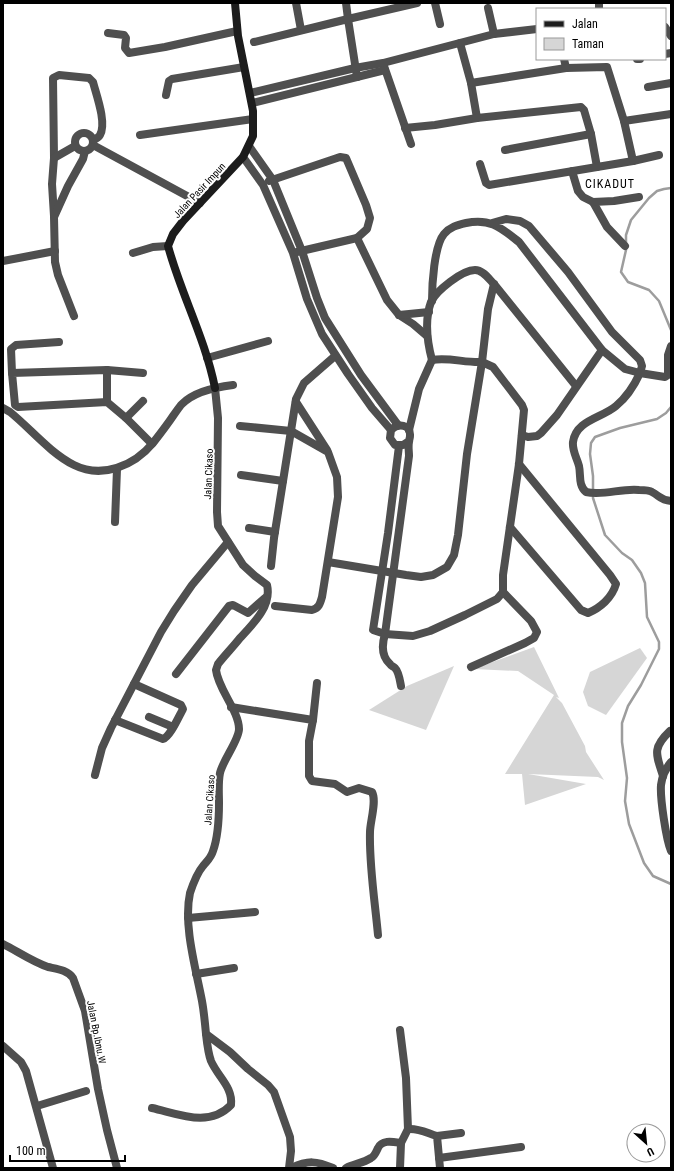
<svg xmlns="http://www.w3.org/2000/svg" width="674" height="1171" viewBox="0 0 674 1171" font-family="'Roboto Condensed',sans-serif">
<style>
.green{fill:#d6d6d6}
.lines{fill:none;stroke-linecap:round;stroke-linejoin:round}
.stream{stroke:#9d9d9d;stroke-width:2.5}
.street{stroke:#4f4f4f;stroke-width:8}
.secondary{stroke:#1c1c1c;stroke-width:8}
.labels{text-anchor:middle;stroke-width:4;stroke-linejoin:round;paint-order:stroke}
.street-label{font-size:10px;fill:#000;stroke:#fff}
.quarter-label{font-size:12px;letter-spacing:1px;fill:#000;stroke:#fff}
</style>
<rect width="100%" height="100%" fill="#fff"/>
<g class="green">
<polygon points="534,647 559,698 556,697 562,703 585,746 586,752 604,780 598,777 528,774 586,784 525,805 522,774 505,774 554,695 518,671 473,669"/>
<polygon points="640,648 647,658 606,715 588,706 583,692 590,672"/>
<polygon points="454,666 426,730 369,710 407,686"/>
</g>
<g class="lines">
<g class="stream">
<polyline points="671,188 664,189 657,191 649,198 631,220 626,235 626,250 621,272 628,282 649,290 659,301 671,330"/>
<polyline points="671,407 666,413 657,419 620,428 595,437 591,443 590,454 593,476 593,498 605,535 622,553 632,560 641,573 645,583 647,617 659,642 659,649 641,685 628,706 622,723 622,742 627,778 625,801 629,824 644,863 653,876 671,884"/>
</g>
<g class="street">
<polyline points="296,3 301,30"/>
<polyline points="346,3 348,19 417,3"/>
<polyline points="435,3 440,24"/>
<polyline points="599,3 599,9"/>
<polyline points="488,8 494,34"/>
<polyline points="665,27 671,36"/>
<polyline points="108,33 124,35 126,38 125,48 129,53 165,47 237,31"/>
<polyline points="254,42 348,19 357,77"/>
<polyline points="460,43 471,83 477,118 581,107 584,110 591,134 597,167"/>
<polyline points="665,54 671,53"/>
<polyline points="564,59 566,68"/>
<polyline points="637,59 640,59"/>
<polyline points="384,66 411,144"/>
<polyline points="471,83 566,68 607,67 624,121 633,161 489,185 486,183 480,164"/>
<polyline points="648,87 671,83"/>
<polyline points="250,93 355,68 383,63 494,34 537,29"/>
<polyline points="166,95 169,81 172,79 244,67"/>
<polyline points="252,103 385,70"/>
<polyline points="624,121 671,114"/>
<polyline points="405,128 435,125 477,118"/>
<circle cx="84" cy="142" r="9"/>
<polyline points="140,135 253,119"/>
<polyline points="93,145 200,203"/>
<polyline points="249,146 273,180 302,251 317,298 325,318 361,375 398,425"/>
<polyline points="505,150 591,134"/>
<polyline points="243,157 263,185 293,253 307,299 322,334 348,374 372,408 391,430"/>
<path d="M54,158L53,78L59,75L89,78L93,82C96,94 107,123 100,135C99,137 96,139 93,140"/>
<polyline points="633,161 659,155"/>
<polyline points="572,171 578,191 583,197 593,202 607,227 625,246"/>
<polyline points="269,181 340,157 346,158 366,205 370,218 367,229 357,238"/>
<polyline points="593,202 614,201 639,197"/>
<polyline points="54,216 52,184 54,158 75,146"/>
<polyline points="297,252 357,238 387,300 399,315 413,324 427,336"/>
<polyline points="133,253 153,247 168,246"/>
<polyline points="3,261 55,251"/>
<path d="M432,301C432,285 434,246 444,234C450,227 457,225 466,223C491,218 501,228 519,242L602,350L625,369L640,373L642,366L640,360L612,332L568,272L529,226L520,221L506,219L492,223"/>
<polyline points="399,315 429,312"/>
<polyline points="74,316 58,275 55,262 54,217 68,186 83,159 85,151"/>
<path d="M671,346L668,355V375L665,377L640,373C634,386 627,397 616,406C602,418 576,420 573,442C572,451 577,458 579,466C581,475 578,485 586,492C603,496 622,488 639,490C643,490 649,490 652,492C660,496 660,500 671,501"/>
<polyline points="207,358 268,341"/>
<path d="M432,360C427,341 424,321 431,302C436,291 462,270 475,270C483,270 489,279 494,284L576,386"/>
<polyline points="107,370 143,373"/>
<polyline points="12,373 11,349 16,345 59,342"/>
<path d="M215,388L218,418L217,512L218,526L243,565L255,576L267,585C272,606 253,624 240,638C233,647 225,655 218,664L216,670C218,689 239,711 239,729C239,740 223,760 220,773C218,783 219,793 219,803C219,819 218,837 213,851C211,858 207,861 203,866C197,873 193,884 190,893C183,925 196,969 202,1001C204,1012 205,1023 206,1034L230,1052L248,1069L268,1085L274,1092L290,1137L291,1151L289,1168"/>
<polyline points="107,402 18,407 15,405 12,373 107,370 107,402 126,418 152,444"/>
<polyline points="296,402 327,450"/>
<path d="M3,408L10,412C31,429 50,453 74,465C102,479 134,466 153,443C160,434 167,425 173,416C176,412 179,407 182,404C195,391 216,387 233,385"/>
<polyline points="126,418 143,401"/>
<path d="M240,426L291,431L328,452L337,477L338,497L322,597C320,604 319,608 312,610L275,606"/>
<polyline points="522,435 528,437 537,436 541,433 557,415 602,350"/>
<path d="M399,446L388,533L373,630L385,634L409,456C409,451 408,447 409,442C409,440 410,438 410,436C411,424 398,423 391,430L390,438L395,445H403L409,441"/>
<polyline points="241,475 283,481"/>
<polyline points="115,522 117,469"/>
<path d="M510,527L581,610L588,613C600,608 612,598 616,584L610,575L519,464"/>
<polyline points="249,528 275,532"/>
<path d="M328,562L406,575L421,577L433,575L447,567L454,555L458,535L467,454L482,362C465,363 449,357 432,360L419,389L409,430"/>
<polyline points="271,566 274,538 296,399 304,383 335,356"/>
<polyline points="471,667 525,643 534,638 537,632 531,621 503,592"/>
<polyline points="176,674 229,606 233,605 248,613 265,598"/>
<path d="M401,686C400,681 399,672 395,668C393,666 391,666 390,664C381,656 382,644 385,634L413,636L430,631L465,615L497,599L503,592V575L519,464L524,410L522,405L493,367L482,362L488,309L494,284"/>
<path d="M231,707L313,720L309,741V776L312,781L335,784L347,792L359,788L372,792C377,801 370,822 370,832C369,865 375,902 378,935"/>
<polyline points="149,717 173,727"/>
<path d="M115,720L163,739C170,737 179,716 183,709L181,705L134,684"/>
<polyline points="313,720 317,683"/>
<path d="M671,762C666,768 662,777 661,785C660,798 666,839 671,851"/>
<polyline points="95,775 102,748 111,728 161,632 174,611 192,585 228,542"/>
<path d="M663,776C656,754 652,748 670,731"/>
<polyline points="188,918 255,912"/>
<path d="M3,944C17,951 33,962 48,967C57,969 68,970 73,978L85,1011L98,1089L107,1130L117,1168"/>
<polyline points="196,974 234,968"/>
<polyline points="3,1046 21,1062 26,1071 53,1168"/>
<polyline points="37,1106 86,1091"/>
<path d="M152,1108C179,1114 209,1128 231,1105C233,1087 218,1077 211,1061C208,1053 207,1043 206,1034"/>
<path d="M408,1129C419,1128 427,1133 437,1136L440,1168"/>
<polyline points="437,1136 461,1133"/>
<polyline points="439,1158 521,1147"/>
<path d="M291,1168C308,1160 317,1161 333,1168"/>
<path d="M346,1168C354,1164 363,1163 371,1158C375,1156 376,1152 378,1148C382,1139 394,1142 401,1143"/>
<polyline points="400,1168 401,1143 408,1129 406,1078 400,1030"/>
</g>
<path class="secondary" d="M215,388C205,338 181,294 168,246L173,234L183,221L243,157L253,136V111L238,36L235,3"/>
</g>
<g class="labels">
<g class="street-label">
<text transform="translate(199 190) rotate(-47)" y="4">Jalan Pasir Impun</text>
<text transform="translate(208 474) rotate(-88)" y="4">Jalan Cikaso</text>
<text transform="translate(209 800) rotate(-86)" y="4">Jalan Cikaso</text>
<text transform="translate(97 1032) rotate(79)" y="4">Jalan Bp.Ibnu.W</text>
</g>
<g class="quarter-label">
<text x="610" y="188">CIKADUT</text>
</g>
</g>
<rect width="674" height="1171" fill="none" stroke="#000000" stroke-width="8"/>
<rect x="536" y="8" width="130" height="52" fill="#ffffff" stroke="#999999"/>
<rect x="544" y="21" width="20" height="6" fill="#1c1c1c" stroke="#999999"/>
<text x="572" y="28" font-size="12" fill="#000000">Jalan</text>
<rect x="544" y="38" width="20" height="12" fill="#d6d6d6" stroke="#999999"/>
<text x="572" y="48" font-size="12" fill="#000000">Taman</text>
<g transform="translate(646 1143) rotate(153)"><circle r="19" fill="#ffffff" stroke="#999999"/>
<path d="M0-3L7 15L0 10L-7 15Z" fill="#000000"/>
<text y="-6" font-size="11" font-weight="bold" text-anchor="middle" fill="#000000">U</text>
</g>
<path d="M10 1155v6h115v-6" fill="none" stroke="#000000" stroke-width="2"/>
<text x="16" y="1155" font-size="12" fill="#000000" stroke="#ffffff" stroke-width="3" paint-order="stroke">100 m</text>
</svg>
